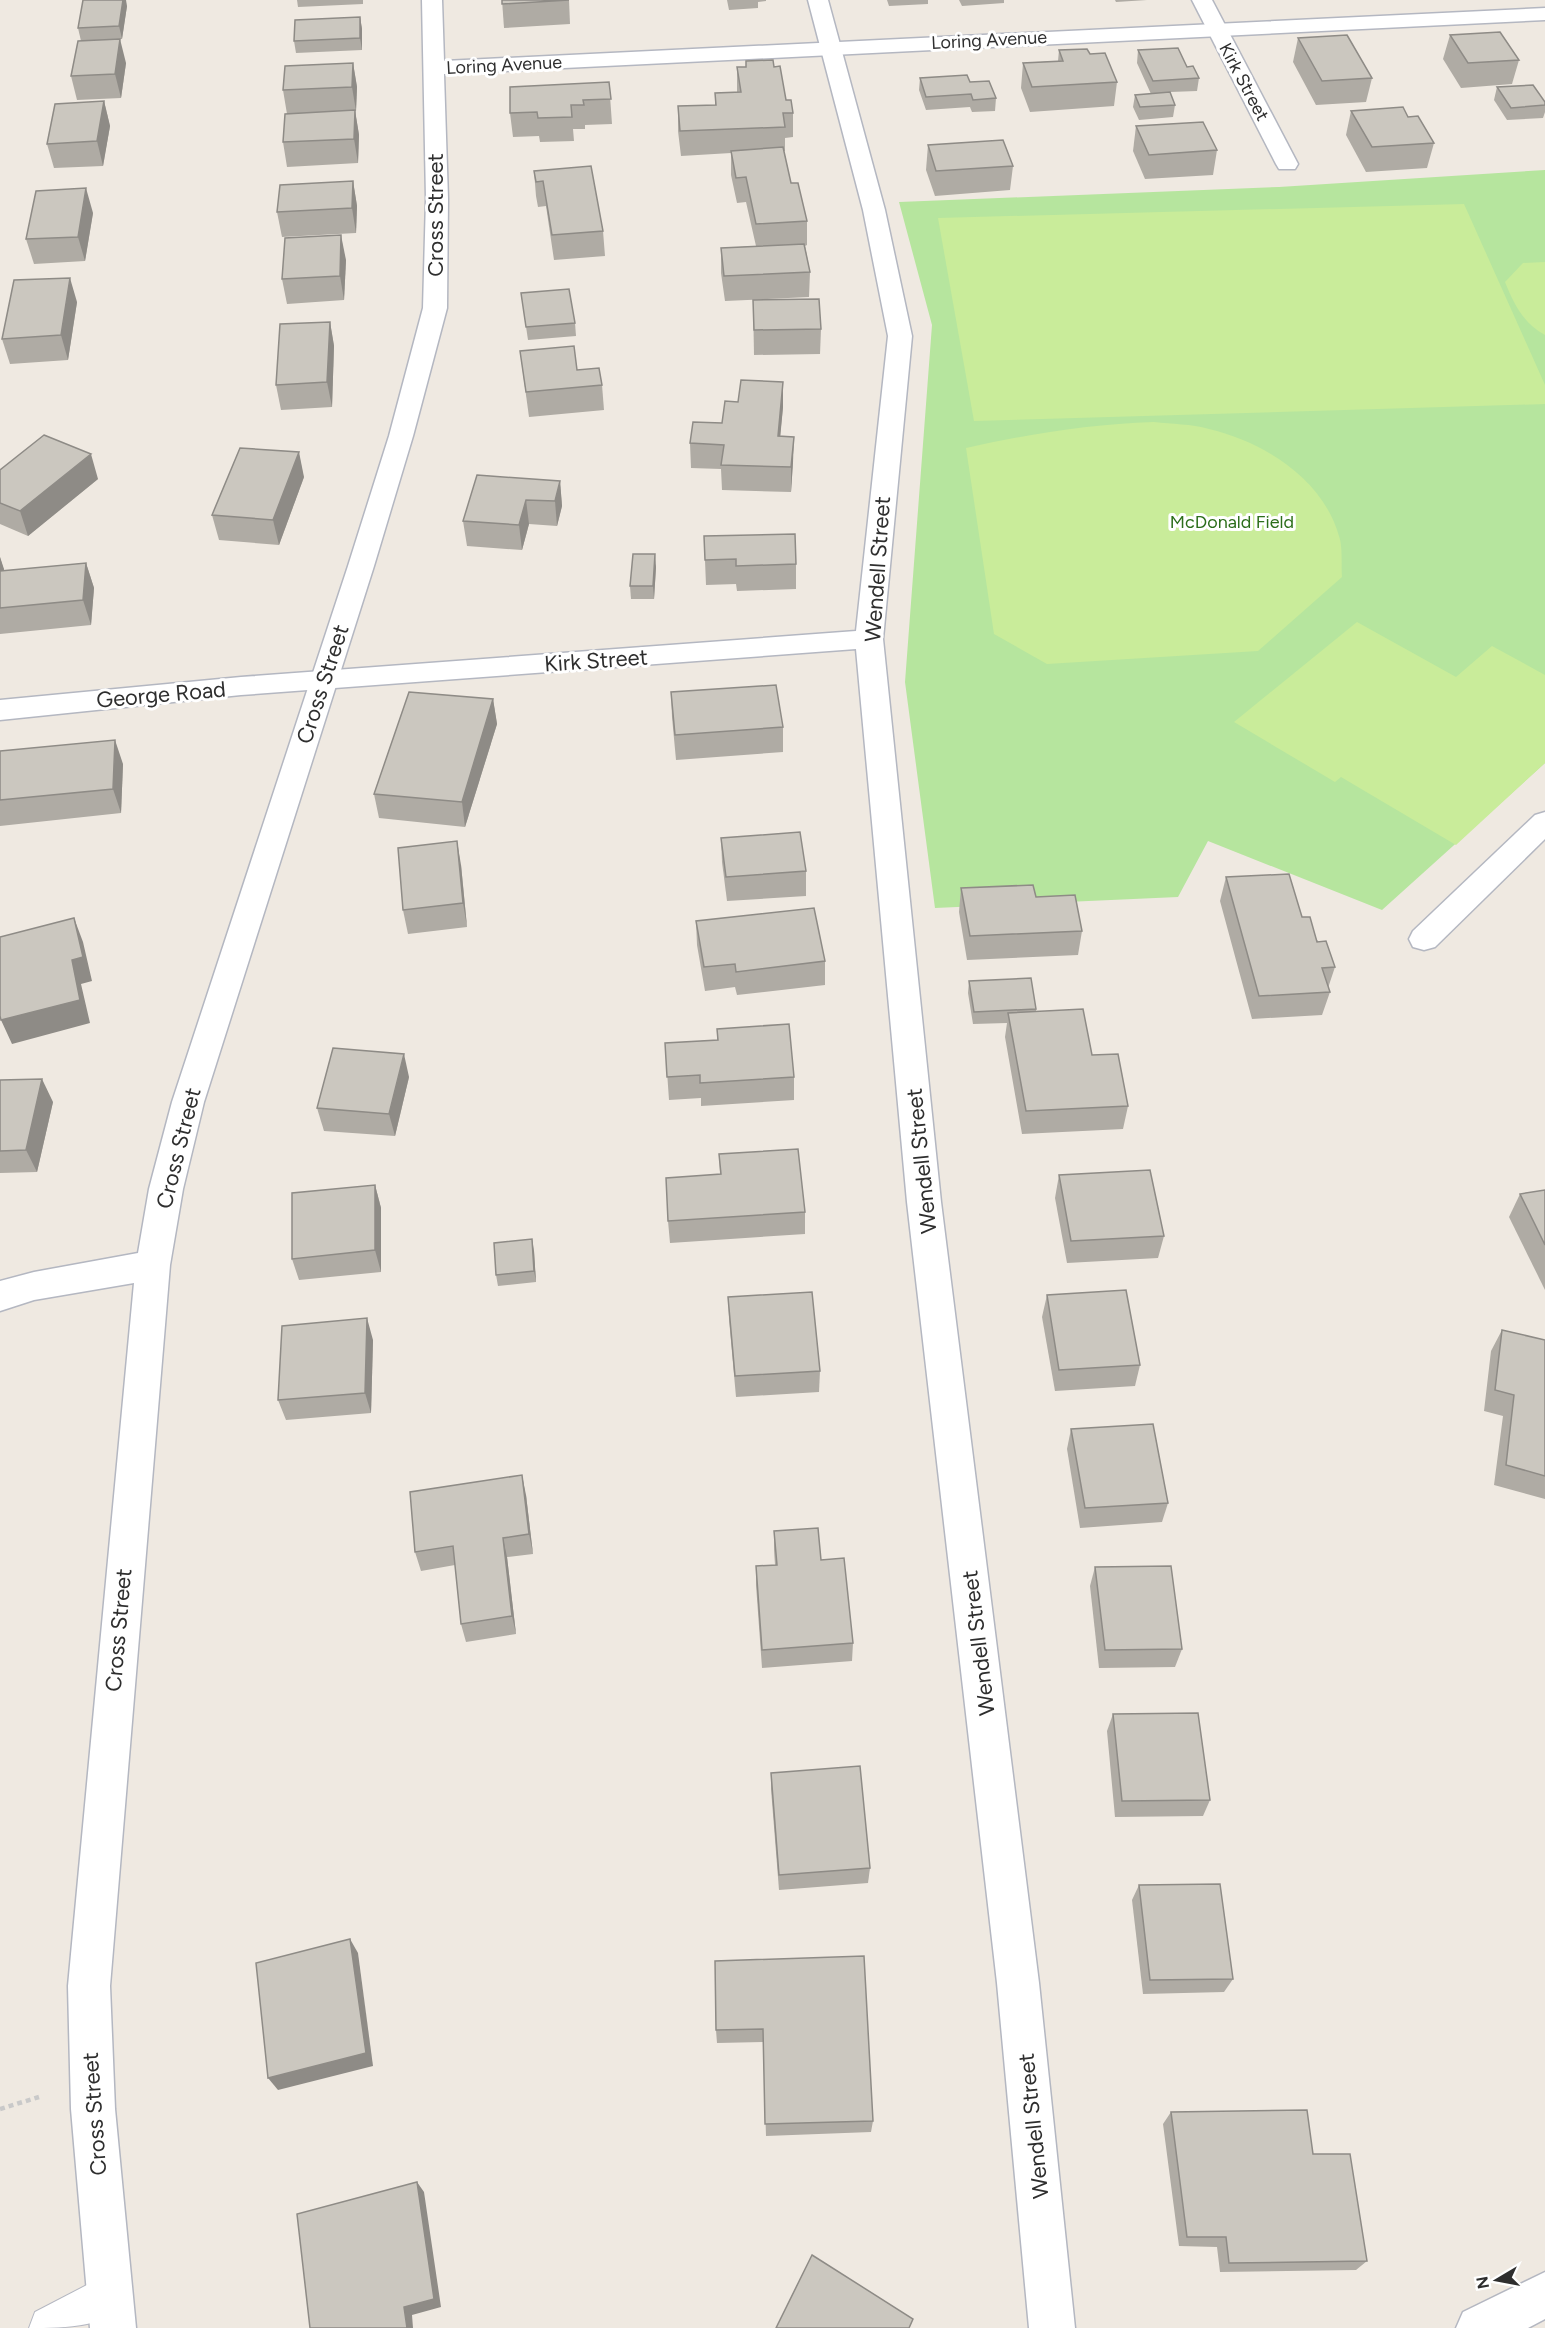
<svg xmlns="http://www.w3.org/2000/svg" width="1545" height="2328" viewBox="0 0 1545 2328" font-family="Figtree,sans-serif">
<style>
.green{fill:#b6e59e}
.pitch{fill:#c9ec9a}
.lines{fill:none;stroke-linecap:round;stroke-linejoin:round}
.service-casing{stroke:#b4b7c1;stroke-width:2}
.minor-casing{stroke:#b4b7c1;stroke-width:3}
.tertiary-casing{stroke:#b4b7c1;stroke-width:3}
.path{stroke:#c9c9c9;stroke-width:4.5;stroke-dasharray:5 4;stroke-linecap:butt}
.service{fill:#fff;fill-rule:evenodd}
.minor{fill:#fff;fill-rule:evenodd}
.tertiary{fill:#fff;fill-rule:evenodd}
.wall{fill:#afaba4}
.shaded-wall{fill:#8e8b86}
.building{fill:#cbc7bf;stroke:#8e8b86;stroke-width:1.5}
.labels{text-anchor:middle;stroke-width:6;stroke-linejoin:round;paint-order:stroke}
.far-street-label{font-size:18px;fill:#2e2e2e;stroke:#fff}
.far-park-label{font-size:18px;fill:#2c6e1b;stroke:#fff}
.street-label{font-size:22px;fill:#2e2e2e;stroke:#fff}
</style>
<rect width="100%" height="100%" fill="#efe9e1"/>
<polygon class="green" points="1545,170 1545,763 1382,910 1208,841 1178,897 935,908 905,682 932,325 899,202 1279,187"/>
<g class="pitch">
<polygon points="1464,204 1545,385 1545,404 974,421 938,218"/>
<path d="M1545,262V335C1523,323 1514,304 1505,282L1523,263Z"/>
<path d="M1154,422C1172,424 1191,424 1209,429C1264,442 1323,479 1339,536C1343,548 1341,565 1342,577L1258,651L1047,664L994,634L966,448C1029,434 1089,424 1154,422Z"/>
<polygon points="1357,622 1456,677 1492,646 1545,675 1545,763 1456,845 1341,777 1335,782 1234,722"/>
</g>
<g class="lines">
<g class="service-casing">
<path id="service" d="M108,2274L123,2281L130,2296C113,2328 66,2328 29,2328L35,2312Z"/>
</g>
<g class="minor-casing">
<g id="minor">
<polygon points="808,0 828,0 885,210 912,336 883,639 941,1202 1039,1983 1075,2328 1029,2328 997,1983 907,1202 856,649 241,695 0,720 0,700 241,677 856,631 888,336 863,210"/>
<polygon points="1192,0 1212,0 1298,164 1295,169 1279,169 1276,164"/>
<polygon points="1545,812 1545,839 1435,947 1424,950 1413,947 1409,939 1413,931 1535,815"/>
<polygon points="1545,2272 1545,2319 1528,2328 1456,2328 1463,2312"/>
</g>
</g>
<g class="tertiary-casing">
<polygon id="tertiary" points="422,0 442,0 444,61 1545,8 1545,20 444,74 448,199 447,308 413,436 374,566 204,1102 183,1189 170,1265 110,1986 115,2109 136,2328 90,2328 71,2109 68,1986 134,1283 34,1300 0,1311 0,1281 34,1272 138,1253 149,1189 172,1102 348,566 389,436 423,308 426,199"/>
</g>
<polyline class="path" points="0,2109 39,2097"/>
<use href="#service" class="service"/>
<use href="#minor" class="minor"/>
<use href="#tertiary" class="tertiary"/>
</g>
<g class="wall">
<polygon points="297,0 363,0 363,4 298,7"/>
<polygon points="502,0 569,0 570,24 504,28"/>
<polygon points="727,0 766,0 766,1 758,2 758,8 729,10"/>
<polygon points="887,0 928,0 928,4 889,6"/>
<polygon points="959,0 1004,0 1004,3 962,6"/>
<polygon points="1115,0 1147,0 1116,2"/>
<polygon points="127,6 122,39 81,41 78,28"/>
<polygon points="360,17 362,29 362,50 296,53 294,41"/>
<polygon points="1450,35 1519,60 1512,84 1461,88 1443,59"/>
<polygon points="1298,38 1372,78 1366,102 1316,105 1293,62"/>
<polygon points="1059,50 1090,54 1117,82 1114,106 1030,112 1021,88 1023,63 1058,61"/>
<polygon points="1138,50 1187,67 1199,78 1197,91 1170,92 1175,105 1173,117 1139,120 1133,107 1135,95 1151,94 1137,63"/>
<polygon points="126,63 121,98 77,100 71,76"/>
<polygon points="353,63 357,87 356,111 355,111 359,135 358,163 287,167 283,142 287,114 283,90"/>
<polygon points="737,67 774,67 786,100 793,113 793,137 785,138 785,151 784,151 791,183 807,221 807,245 805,246 810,272 809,297 725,301 721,273 721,248 756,246 746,202 737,203 731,175 731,153 681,156 678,131 678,106 715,105 715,93 737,92"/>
<polygon points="920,78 970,82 996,98 995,111 972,112 970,107 926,110 919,90"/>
<polygon points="609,82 612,124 585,125 585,129 573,129 574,141 540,142 539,136 513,137 510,113"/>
<polygon points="1497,87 1545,102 1545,112 1543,118 1507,120 1494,100"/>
<polygon points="104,101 110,126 103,166 54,168 47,144"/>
<polygon points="1351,111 1434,143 1427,168 1366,172 1346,135"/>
<polygon points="1136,126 1217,150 1213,175 1145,179 1133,151"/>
<polygon points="928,145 1013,166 1010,190 935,196 926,170"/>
<polygon points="534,171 603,231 605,256 554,260 546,206 538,207 536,196"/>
<polygon points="353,181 357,206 356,233 282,237 277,212"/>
<polygon points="93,213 85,261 34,264 26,239"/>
<polygon points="346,260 344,300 287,304 282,279"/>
<polygon points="521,293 575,323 576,336 528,340"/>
<polygon points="753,300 821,329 820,354 754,355"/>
<polygon points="77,302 68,360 10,364 2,339"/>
<polygon points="330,322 334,346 332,407 281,410 276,385"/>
<polygon points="520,351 577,370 602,385 604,410 529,417"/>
<polygon points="783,407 780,436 793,462 791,492 722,490 721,469 691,468 690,443 722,423"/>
<polygon points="0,470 98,479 28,536 0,524"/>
<polygon points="304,477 279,545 219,540 212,515"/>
<polygon points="560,481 562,506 557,526 529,524 522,550 467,546 463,521"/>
<polygon points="704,536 796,564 796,589 737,591 736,584 706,585"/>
<polygon points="0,557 4,571 86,563 94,588 91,625 0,634"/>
<polygon points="656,567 654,599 631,599 630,586"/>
<polygon points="671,692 783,727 783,752 676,760 672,717"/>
<polygon points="493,699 497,724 465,827 379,818 374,794"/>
<polygon points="0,751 123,764 121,813 0,826"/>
<polygon points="721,838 806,871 806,896 727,901 722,862"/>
<polygon points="461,865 467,927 408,934 403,910"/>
<polygon points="1226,877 1302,917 1335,967 1328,988 1330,992 1322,1015 1252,1019 1220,901"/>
<polygon points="961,888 1036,897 1082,931 1078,955 967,960 959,912"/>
<polygon points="696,921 825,961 825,985 737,995 735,987 705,991 697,945"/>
<polygon points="969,981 1036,1009 1036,1012 1092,1055 1128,1106 1123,1129 1022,1134 1005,1037 1007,1023 973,1024 968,993"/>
<polygon points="717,1029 794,1077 794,1100 701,1106 701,1098 669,1100 665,1043 717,1040"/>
<polygon points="409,1077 395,1136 324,1131 317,1108"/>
<polygon points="0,1080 53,1102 37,1172 0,1173"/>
<polygon points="719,1154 805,1212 805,1234 670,1243 668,1221 720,1174"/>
<polygon points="1059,1175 1164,1236 1158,1258 1067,1263 1055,1198"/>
<polygon points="375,1185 381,1208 381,1272 299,1280 292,1259"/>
<polygon points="1545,1190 1545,1290 1509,1217 1520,1194"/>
<polygon points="534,1251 536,1282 498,1286 496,1275"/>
<polygon points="1047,1295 1140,1365 1135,1386 1055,1391 1042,1317"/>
<polygon points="728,1297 820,1371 819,1392 736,1397 729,1319"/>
<polygon points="1502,1330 1545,1340 1545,1499 1494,1485 1503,1416 1484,1411 1491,1351"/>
<polygon points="373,1340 371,1413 286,1420 278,1400"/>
<polygon points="1071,1429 1168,1503 1162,1522 1080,1528 1067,1449"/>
<polygon points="526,1495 533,1554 507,1557 516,1634 466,1642 461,1624 455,1565 421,1571 415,1552"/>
<polygon points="774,1531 853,1643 852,1661 762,1668 756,1585 756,1566 775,1565 774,1550"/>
<polygon points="1095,1567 1182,1649 1175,1667 1099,1668 1090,1586"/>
<polygon points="1113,1714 1210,1800 1203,1816 1115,1817 1107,1731"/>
<polygon points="771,1773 870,1868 868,1883 779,1890 771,1789"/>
<polygon points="1139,1885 1233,1979 1224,1992 1143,1994 1132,1900"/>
<polygon points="715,1961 873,2121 871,2132 766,2136 763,2042 717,2043 716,2030"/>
<polygon points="1171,2112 1367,2261 1356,2270 1220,2272 1217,2247 1179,2246 1163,2124"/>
</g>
<g class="shaded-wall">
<polygon points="123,0 126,0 127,6 122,39 119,26"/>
<polygon points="360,17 362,29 362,50 360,38"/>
<polygon points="120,39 126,63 121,98 115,74"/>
<polygon points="353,63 357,87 356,111 352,87"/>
<polygon points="104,101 110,126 103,166 97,141"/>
<polygon points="355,110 359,135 358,163 354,139"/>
<polygon points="353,181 357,206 356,233 352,208"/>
<polygon points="86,188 93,213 85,261 78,237"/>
<polygon points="341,235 346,260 344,300 340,276"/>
<polygon points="70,278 77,302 68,360 61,335"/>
<polygon points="330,322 334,346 332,407 327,382"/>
<polygon points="783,382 783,407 778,461 778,436"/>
<polygon points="794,437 793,462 791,492 791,467"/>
<polygon points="299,452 304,477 279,545 273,520"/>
<polygon points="91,454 98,479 28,536 20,511"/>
<polygon points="560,481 562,506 557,526 555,501"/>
<polygon points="526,500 529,524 522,550 519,525"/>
<polygon points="655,554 656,567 654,599 653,586"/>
<polygon points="0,557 4,569 1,587 0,584"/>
<polygon points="86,563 94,588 91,625 83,600"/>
<polygon points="493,699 497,724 465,827 462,802"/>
<polygon points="115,740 123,764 121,813 113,789"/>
<polygon points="457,841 461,865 467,927 463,903"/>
<polygon points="74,918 83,942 92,981 81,984 90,1023 12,1044 1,1020 72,960"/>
<polygon points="404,1054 409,1077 395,1136 389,1114"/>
<polygon points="42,1079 53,1102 37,1172 26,1150"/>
<polygon points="375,1185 381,1208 381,1272 375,1250"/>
<polygon points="532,1239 534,1251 536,1282 534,1271"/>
<polygon points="367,1318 373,1340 371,1413 365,1393"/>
<polygon points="522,1475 526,1495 533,1554 529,1534"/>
<polygon points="503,1538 507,1557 516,1634 512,1616"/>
<polygon points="350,1939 358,1953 373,2066 278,2090 268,2078"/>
<polygon points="417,2182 424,2192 441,2307 412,2315 413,2328 407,2328 404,2307"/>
</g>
<g class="building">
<polygon points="83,0 123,0 119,26 78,28"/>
<polygon points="502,0 569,0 502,4"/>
<polygon points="360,17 360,38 294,41 295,20"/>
<polygon points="1500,32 1519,60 1468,63 1450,35"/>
<polygon points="1347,35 1372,78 1322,81 1298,38"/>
<polygon points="120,39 115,74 71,76 78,41"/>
<polygon points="1178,48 1187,67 1193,66 1199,78 1153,81 1138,50"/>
<polygon points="1087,49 1090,54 1105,53 1117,82 1032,87 1023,63 1063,61 1059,50"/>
<polygon points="773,60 774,67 780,66 786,100 791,100 793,113 783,113 785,127 680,131 678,106 716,105 715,93 741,92 737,67 746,67 746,61"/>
<polygon points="353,63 352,87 283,90 285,66"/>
<polygon points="967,75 970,82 989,81 996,98 973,100 971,94 926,97 920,78"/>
<polygon points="609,82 611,99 583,100 584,105 571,105 572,117 538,118 537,112 510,113 510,87"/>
<polygon points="1533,85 1545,102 1545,105 1511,108 1497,87"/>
<polygon points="1170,92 1175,105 1140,107 1135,95"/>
<polygon points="104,101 97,141 47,144 55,104"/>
<polygon points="1403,107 1408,117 1418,116 1434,143 1372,147 1351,111"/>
<polygon points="355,110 354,139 283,142 285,114"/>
<polygon points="1203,122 1217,150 1149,155 1136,126"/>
<polygon points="1003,140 1013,166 936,171 928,145"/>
<polygon points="783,147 791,183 798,183 807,221 756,224 746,177 736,178 731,151"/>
<polygon points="591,166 603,231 552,235 543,181 536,182 534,171"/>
<polygon points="353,181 352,208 277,212 280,185"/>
<polygon points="86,188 78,237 26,239 36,191"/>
<polygon points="341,235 340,276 282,279 285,238"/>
<polygon points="804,244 810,272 724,276 721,248"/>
<polygon points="70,278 61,335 2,339 14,280"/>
<polygon points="569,289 575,323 526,327 521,293"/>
<polygon points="819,299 821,329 754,330 753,300"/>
<polygon points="330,322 327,382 276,385 280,324"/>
<polygon points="574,346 577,370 599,368 602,385 526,392 520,351"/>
<polygon points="741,380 783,382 778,436 794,437 791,467 721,465 724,445 690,443 693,422 722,423 725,401 738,402"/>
<polygon points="44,435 91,454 20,511 0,503 0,470"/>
<polygon points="240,448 299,452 273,520 212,515"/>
<polygon points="477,475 560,481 555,501 526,500 519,525 463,521"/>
<polygon points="795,534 796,564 736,566 736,559 705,560 704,536"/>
<polygon points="633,554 655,554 653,586 630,586"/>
<polygon points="86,563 83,600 0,608 0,571"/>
<polygon points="776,685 783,727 675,735 671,692"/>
<polygon points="409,692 493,699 462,802 374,794"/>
<polygon points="115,740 113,789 0,800 0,751"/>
<polygon points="800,832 806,871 726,877 721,838"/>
<polygon points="457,841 463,903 403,910 398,848"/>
<polygon points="1289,874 1302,917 1310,917 1317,942 1326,941 1335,967 1322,968 1330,992 1259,996 1226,877"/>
<polygon points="1033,885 1036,897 1075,895 1082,931 970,936 961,888"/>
<polygon points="814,908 825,961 736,972 735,964 704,967 696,921"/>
<polygon points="74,918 83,957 72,960 80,1000 1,1020 0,1016 0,937"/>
<polygon points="1031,978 1036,1009 974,1012 969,981"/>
<polygon points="1083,1009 1092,1055 1118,1054 1128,1106 1026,1111 1008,1013"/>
<polygon points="789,1024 794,1077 700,1083 700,1075 667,1077 665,1043 718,1040 717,1029"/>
<polygon points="333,1048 404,1054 389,1114 317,1108"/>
<polygon points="42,1079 26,1150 0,1151 0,1080"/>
<polygon points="798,1149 805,1212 668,1221 666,1178 721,1174 719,1154"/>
<polygon points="1150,1170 1164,1236 1071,1241 1059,1175"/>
<polygon points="375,1185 375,1250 292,1259 292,1193"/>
<polygon points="1545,1190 1545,1245 1520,1194"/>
<polygon points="532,1239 534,1271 496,1275 494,1243"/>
<polygon points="1126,1290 1140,1365 1059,1370 1047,1295"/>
<polygon points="812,1292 820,1371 735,1376 728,1297"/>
<polygon points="367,1318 365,1393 278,1400 282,1326"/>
<polygon points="1502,1330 1545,1340 1545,1476 1506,1465 1514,1395 1495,1390"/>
<polygon points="1153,1424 1168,1503 1085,1508 1071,1429"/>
<polygon points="522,1475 529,1534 503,1538 512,1616 461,1624 453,1546 415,1552 410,1492"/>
<polygon points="818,1528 821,1560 844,1558 853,1643 762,1650 756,1566 777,1565 774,1531"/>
<polygon points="1171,1566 1182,1649 1105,1650 1095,1567"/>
<polygon points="1198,1713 1210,1800 1122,1801 1113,1714"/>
<polygon points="860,1766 870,1868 779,1875 771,1773"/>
<polygon points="1220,1884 1233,1979 1150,1980 1139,1885"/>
<polygon points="350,1939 366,2053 268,2078 256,1963"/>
<polygon points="864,1956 873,2121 765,2124 763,2029 716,2030 715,1961"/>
<polygon points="1307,2110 1313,2154 1350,2154 1367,2261 1229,2263 1226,2237 1187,2237 1171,2112"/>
<polygon points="417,2182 434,2299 404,2307 407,2328 310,2328 297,2214"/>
<polygon points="812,2255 913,2319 909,2328 776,2328"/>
</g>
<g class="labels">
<g class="far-street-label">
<text transform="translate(989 40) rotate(-3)" y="6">Loring Avenue</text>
<text transform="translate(504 65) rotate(-3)" y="6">Loring Avenue</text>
<text transform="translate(1244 82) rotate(62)" y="6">Kirk Street</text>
</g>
<g class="far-park-label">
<text x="1232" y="528">McDonald Field</text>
</g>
<g class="street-label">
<text transform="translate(435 215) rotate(-90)" y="8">Cross Street</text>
<text transform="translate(877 569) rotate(-86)" y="8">Wendell Street</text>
<text transform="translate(596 660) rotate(-4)" y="8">Kirk Street</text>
<text transform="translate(322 684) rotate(-72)" y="8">Cross Street</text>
<text transform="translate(161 694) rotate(-5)" y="8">George Road</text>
<text transform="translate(178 1148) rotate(-76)" y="8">Cross Street</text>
<text transform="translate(921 1161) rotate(-96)" y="8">Wendell Street</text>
<text transform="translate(118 1630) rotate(-85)" y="8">Cross Street</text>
<text transform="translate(978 1643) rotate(-97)" y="8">Wendell Street</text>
<text transform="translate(94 2114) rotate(-94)" y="8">Cross Street</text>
<text transform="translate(1033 2126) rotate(-96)" y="8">Wendell Street</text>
</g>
</g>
<g transform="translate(1497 2280) rotate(260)" stroke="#ffffff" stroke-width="4.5" paint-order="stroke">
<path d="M0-4.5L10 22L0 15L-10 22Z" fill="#2e2e2e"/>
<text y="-9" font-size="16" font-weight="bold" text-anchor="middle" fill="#2e2e2e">N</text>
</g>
</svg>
